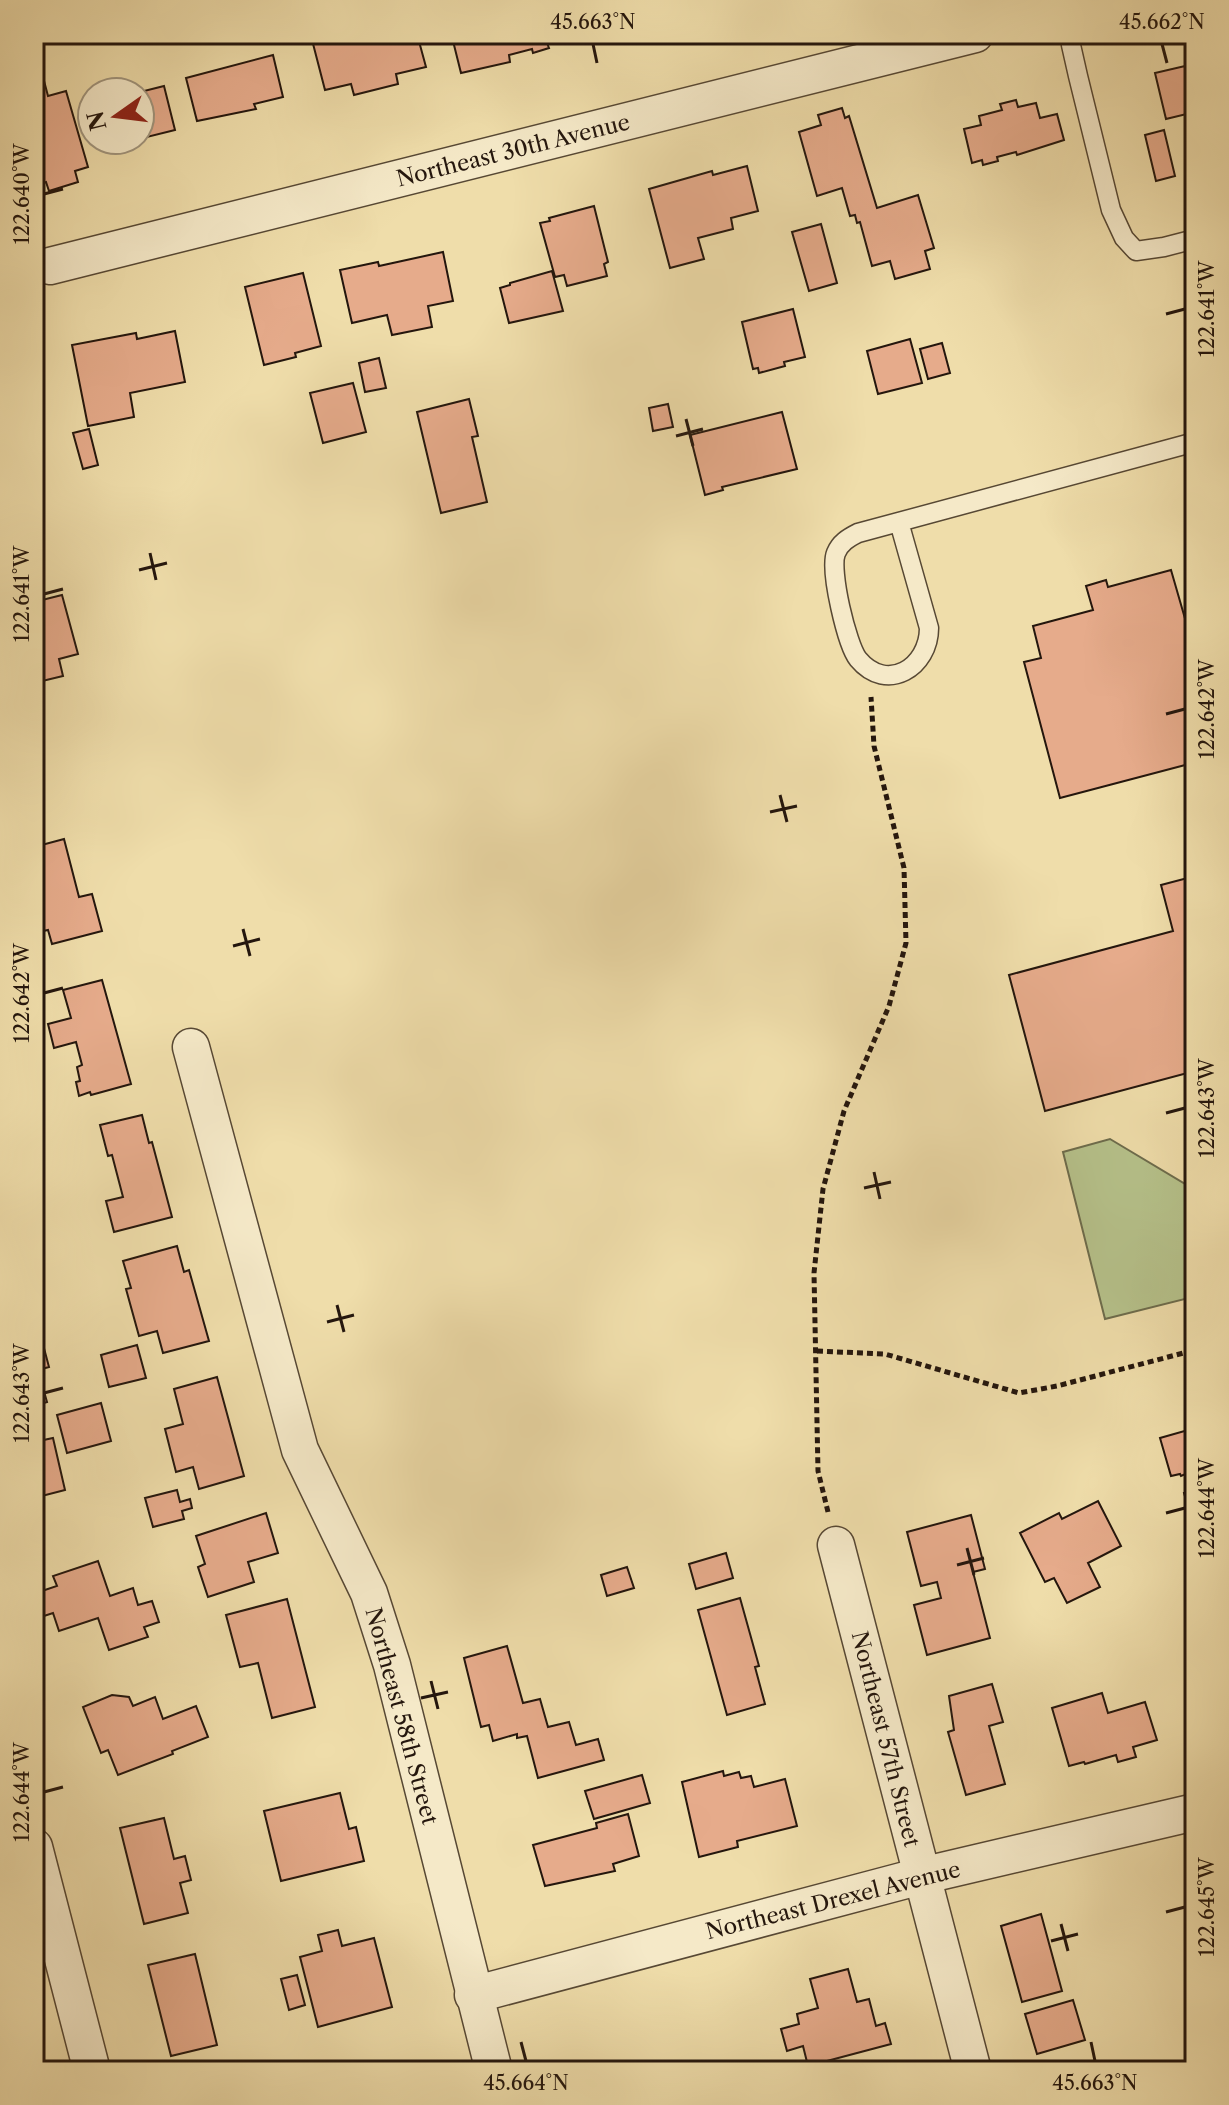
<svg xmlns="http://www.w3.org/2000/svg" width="1229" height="2105" viewBox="0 0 1229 2105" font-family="'Libre Caslon Text',serif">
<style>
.green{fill:#b6c28b;stroke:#6d6c4c;stroke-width:2}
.building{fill:#e6ab8b;stroke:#24160d;stroke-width:2}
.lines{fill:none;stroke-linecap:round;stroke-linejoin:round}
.lane-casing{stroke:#574834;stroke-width:21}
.street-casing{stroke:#574834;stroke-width:39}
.path{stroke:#24160d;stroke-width:5;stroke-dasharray:6 4;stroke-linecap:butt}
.lane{stroke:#f5e9c8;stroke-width:18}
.street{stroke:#f5e9c8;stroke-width:36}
.ticks{fill:none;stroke:#24160d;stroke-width:3}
.labels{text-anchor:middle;stroke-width:6;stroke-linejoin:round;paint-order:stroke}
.street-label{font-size:22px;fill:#24160d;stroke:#f5e9c8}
.neatline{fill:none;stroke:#24160d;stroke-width:3}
.ticks-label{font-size:20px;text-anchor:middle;fill:#24160d}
</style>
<rect width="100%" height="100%" fill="#efddaa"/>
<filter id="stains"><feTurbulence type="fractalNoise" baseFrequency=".0025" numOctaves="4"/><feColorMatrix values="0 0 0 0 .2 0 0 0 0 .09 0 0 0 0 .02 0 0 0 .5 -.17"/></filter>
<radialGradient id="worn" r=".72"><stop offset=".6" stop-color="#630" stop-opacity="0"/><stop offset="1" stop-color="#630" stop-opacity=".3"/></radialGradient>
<polygon class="green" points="1110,1139 1190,1187 1195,1208 1195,1293 1193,1297 1105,1319 1063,1152"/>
<g class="building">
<polygon points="319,34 417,34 426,67 396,74 398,84 354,95 351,84 325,90 311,36"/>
<polygon points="466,34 574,34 575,36 547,43 549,48 533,53 532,49 509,55 510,62 461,73 453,41 467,37"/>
<polygon points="273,55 283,97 254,104 256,109 197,121 186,78"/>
<polygon points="1185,66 1185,70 1195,68 1195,112 1166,119 1155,73"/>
<polygon points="43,77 48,96 66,91 88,167 75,171 78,182 49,191 46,182 34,186 34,79"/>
<polygon points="164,86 175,130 143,138 140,135 140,92"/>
<polygon points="1016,100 1018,107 1036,103 1040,118 1057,114 1064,140 1017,155 1016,152 997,157 998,161 983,165 982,160 972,163 964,129 981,125 979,116 1002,110 1000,104"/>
<polygon points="842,108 845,118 849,116 877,208 918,195 934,248 925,251 930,269 895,279 890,261 872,266 860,222 857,223 855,215 850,216 842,188 817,196 799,132 821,125 818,115"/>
<polygon points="1164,130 1175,176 1156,181 1145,135"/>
<polygon points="747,166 758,211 731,218 733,229 698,238 704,259 670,268 649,189 712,171 713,175"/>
<polygon points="594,206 608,262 604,264 607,276 567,286 564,275 555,277 540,223 550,221 549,218"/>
<polygon points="821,224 837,283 809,291 792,232"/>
<polygon points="443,252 453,301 428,306 432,327 392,335 387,315 352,323 340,270 378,262 379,266"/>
<polygon points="552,271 563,311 509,323 500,288 510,285 510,283"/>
<polygon points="303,273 321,346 295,353 296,357 264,365 245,287"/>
<polygon points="793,309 805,357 784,362 785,366 759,373 758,368 753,369 742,322"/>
<polygon points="175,331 185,382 130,393 134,417 88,426 72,345 136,333 137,339"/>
<polygon points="910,339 922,383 878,394 867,351"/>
<polygon points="942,343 950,373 928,379 920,349"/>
<polygon points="379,358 386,388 365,392 359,363"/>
<polygon points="353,383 366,432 323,443 310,393"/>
<polygon points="469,399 478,436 472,437 487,502 441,513 417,412"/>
<polygon points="668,404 673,427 653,431 649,408"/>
<polygon points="782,412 797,469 722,487 723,490 705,495 690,435"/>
<polygon points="89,429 98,465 83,469 73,433"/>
<polygon points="1171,570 1186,622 1195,619 1195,786 1189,764 1060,798 1024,662 1041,658 1033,626 1093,610 1086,586 1106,580 1108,587"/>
<polygon points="62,595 78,654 59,659 63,676 34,683 34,602"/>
<polygon points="64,839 79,897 92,894 102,931 52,944 48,930 34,933 34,847"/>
<polygon points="1195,876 1195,1071 1045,1111 1009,975 1173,931 1161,885"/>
<polygon points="102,980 131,1084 91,1095 90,1092 79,1096 76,1082 80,1081 77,1067 82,1065 76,1042 54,1048 48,1024 71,1018 63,990"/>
<polygon points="142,1115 149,1143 152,1142 172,1217 114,1232 106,1201 123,1197 112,1155 108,1156 100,1125"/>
<polygon points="177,1246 184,1272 189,1270 209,1341 163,1353 157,1331 139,1336 126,1289 131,1288 123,1261"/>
<polygon points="41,1337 49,1367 38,1370 47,1402 34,1406 34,1339"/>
<polygon points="137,1345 146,1378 109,1387 101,1355"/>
<polygon points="217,1377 244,1476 199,1489 193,1467 176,1472 165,1429 183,1424 174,1389"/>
<polygon points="101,1403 111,1441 67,1453 57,1415"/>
<polygon points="1195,1428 1195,1470 1181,1476 1180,1474 1171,1476 1160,1438"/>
<polygon points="53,1438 65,1490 34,1498 34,1442"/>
<polygon points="177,1490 180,1502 190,1499 192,1508 182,1511 184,1519 153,1527 145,1498"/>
<polygon points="1195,1490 1195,1528 1194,1529 1184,1493"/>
<polygon points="1098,1501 1121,1546 1088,1563 1100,1587 1067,1603 1054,1578 1045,1582 1020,1533 1059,1513 1062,1519"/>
<polygon points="266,1513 278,1553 248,1562 254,1582 208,1597 198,1567 205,1564 196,1536"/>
<polygon points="971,1515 985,1569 973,1572 990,1638 927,1655 914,1605 941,1598 937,1582 921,1586 907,1532"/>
<polygon points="726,1553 733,1578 696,1589 689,1564"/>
<polygon points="98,1561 110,1596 133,1588 138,1605 152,1601 159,1622 144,1627 148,1637 109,1650 98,1618 59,1631 53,1613 44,1616 36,1593 57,1586 53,1576"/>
<polygon points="627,1567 634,1588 607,1596 601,1575"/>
<polygon points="740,1598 759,1666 755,1667 765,1704 727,1715 698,1610"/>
<polygon points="287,1599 315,1707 272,1718 258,1663 240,1667 226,1615"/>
<polygon points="507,1646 523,1703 540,1699 548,1727 569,1722 576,1745 598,1739 604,1760 538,1778 527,1736 517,1738 517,1734 493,1741 489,1725 481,1727 464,1658"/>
<polygon points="992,1684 1003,1722 989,1726 1005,1784 966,1795 948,1732 954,1730 949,1696"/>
<polygon points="1102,1693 1108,1713 1145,1702 1157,1740 1133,1747 1136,1757 1118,1762 1116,1755 1085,1764 1084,1762 1069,1766 1052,1708"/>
<polygon points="112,1695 129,1697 133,1706 155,1697 163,1719 196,1706 208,1737 172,1751 173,1754 118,1775 108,1750 101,1753 83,1707"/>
<polygon points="723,1771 724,1776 739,1772 741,1778 751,1776 754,1787 785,1779 797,1826 737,1841 738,1847 699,1857 682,1782"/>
<polygon points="642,1775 650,1803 594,1819 585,1791"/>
<polygon points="340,1793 349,1829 356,1827 364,1861 281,1881 264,1811"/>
<polygon points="628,1814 639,1856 613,1864 615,1871 545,1886 533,1845 597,1828 596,1823"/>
<polygon points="164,1818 174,1859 185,1856 191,1880 180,1883 188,1913 144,1924 120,1828"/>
<polygon points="1041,1914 1062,1991 1022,2002 1001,1926"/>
<polygon points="338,1930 342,1946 374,1938 392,2007 318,2027 300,1957 322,1951 318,1935"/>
<polygon points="195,1954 217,2045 171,2056 148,1965"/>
<polygon points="848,1969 857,2002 869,1999 876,2026 885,2023 891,2044 808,2066 803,2046 787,2051 781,2029 799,2024 797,2014 818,2008 810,1979"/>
<polygon points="297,1975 305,2005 289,2010 281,1979"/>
<polygon points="1073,2000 1085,2040 1037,2054 1025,2014"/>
</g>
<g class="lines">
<g class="lane-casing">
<g id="lane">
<polyline points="1072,34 1071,45 1078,76 1111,210 1124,238 1136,251 1164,247 1195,239"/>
<path d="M899,522L929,628C929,667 887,694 858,659C847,645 829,570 836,553C840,543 848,538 858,533L1195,442"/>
</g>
</g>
<g class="street-casing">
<g id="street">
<polyline points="50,266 975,34"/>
<polyline points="191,1047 300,1450 369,1593 392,1665 494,2071"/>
<polyline points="836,1545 973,2071"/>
<polyline points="34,1847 92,2071"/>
<polyline points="473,1995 921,1876 1195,1812"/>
</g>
</g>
<g class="path">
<polyline points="817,1351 885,1354 1019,1393 1057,1386 1195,1350"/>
<polyline points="828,1512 818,1471 814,1273 823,1189 844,1111 889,1006 906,943 904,868 874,746 871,697"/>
</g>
<use href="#lane" class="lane"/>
<use href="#street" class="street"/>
</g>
<path class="ticks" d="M593,44L597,63M1162,44L1167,63M44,194L63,189M1166,314L1185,309M686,419L693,446M676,436L703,429M150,553L156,580M139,570L167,563M44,594L63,589M1166,714L1185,709M780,795L787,822M770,812L797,806M243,929L250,956M233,946L260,939M44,993L63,988M1166,1113L1185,1108M874,1172L880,1199M864,1188L891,1182M337,1305L344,1332M327,1322L354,1315M44,1393L63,1388M1166,1513L1185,1508M967,1548L974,1575M957,1565L984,1558M431,1681L438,1709M421,1698L448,1692M44,1792L63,1787M1166,1912L1185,1907M1061,1924L1068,1951M1051,1941L1078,1934M521,2042L526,2061M1091,2042L1095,2061"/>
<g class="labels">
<g class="street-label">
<text transform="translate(513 150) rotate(-14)" y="8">Northeast 30th Avenue</text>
<text transform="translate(402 1716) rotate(75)" y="8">Northeast 58th Street</text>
<text transform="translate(886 1739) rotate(76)" y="8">Northeast 57th Street</text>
<text transform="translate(833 1900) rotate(-14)" y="8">Northeast Drexel Avenue</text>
</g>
</g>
<rect width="1229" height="2105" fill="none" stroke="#efddaa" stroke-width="88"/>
<g transform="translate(116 116) rotate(256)"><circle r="38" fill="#f5e9c8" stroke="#a1957d" stroke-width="2"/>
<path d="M0-6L14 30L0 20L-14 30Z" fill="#8f2418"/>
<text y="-12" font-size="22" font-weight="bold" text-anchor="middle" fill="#24160d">N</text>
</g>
<rect x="44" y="44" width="1141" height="2017" class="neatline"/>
<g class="ticks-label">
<text x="593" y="29">45.663°N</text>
<text x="1162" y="29">45.662°N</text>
<text transform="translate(22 194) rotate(-90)" y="7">122.640°W</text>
<text transform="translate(1207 309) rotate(-90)" y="7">122.641°W</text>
<text transform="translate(22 594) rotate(-90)" y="7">122.641°W</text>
<text transform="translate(1207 709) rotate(-90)" y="7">122.642°W</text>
<text transform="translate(22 993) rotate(-90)" y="7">122.642°W</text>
<text transform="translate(1207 1108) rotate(-90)" y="7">122.643°W</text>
<text transform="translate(22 1393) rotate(-90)" y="7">122.643°W</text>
<text transform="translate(1207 1508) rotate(-90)" y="7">122.644°W</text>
<text transform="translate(22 1792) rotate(-90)" y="7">122.644°W</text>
<text transform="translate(1207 1907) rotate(-90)" y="7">122.645°W</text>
<text x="526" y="2090">45.664°N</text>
<text x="1095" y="2090">45.663°N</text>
</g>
<rect width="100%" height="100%" filter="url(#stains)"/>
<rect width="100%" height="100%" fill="url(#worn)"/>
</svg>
